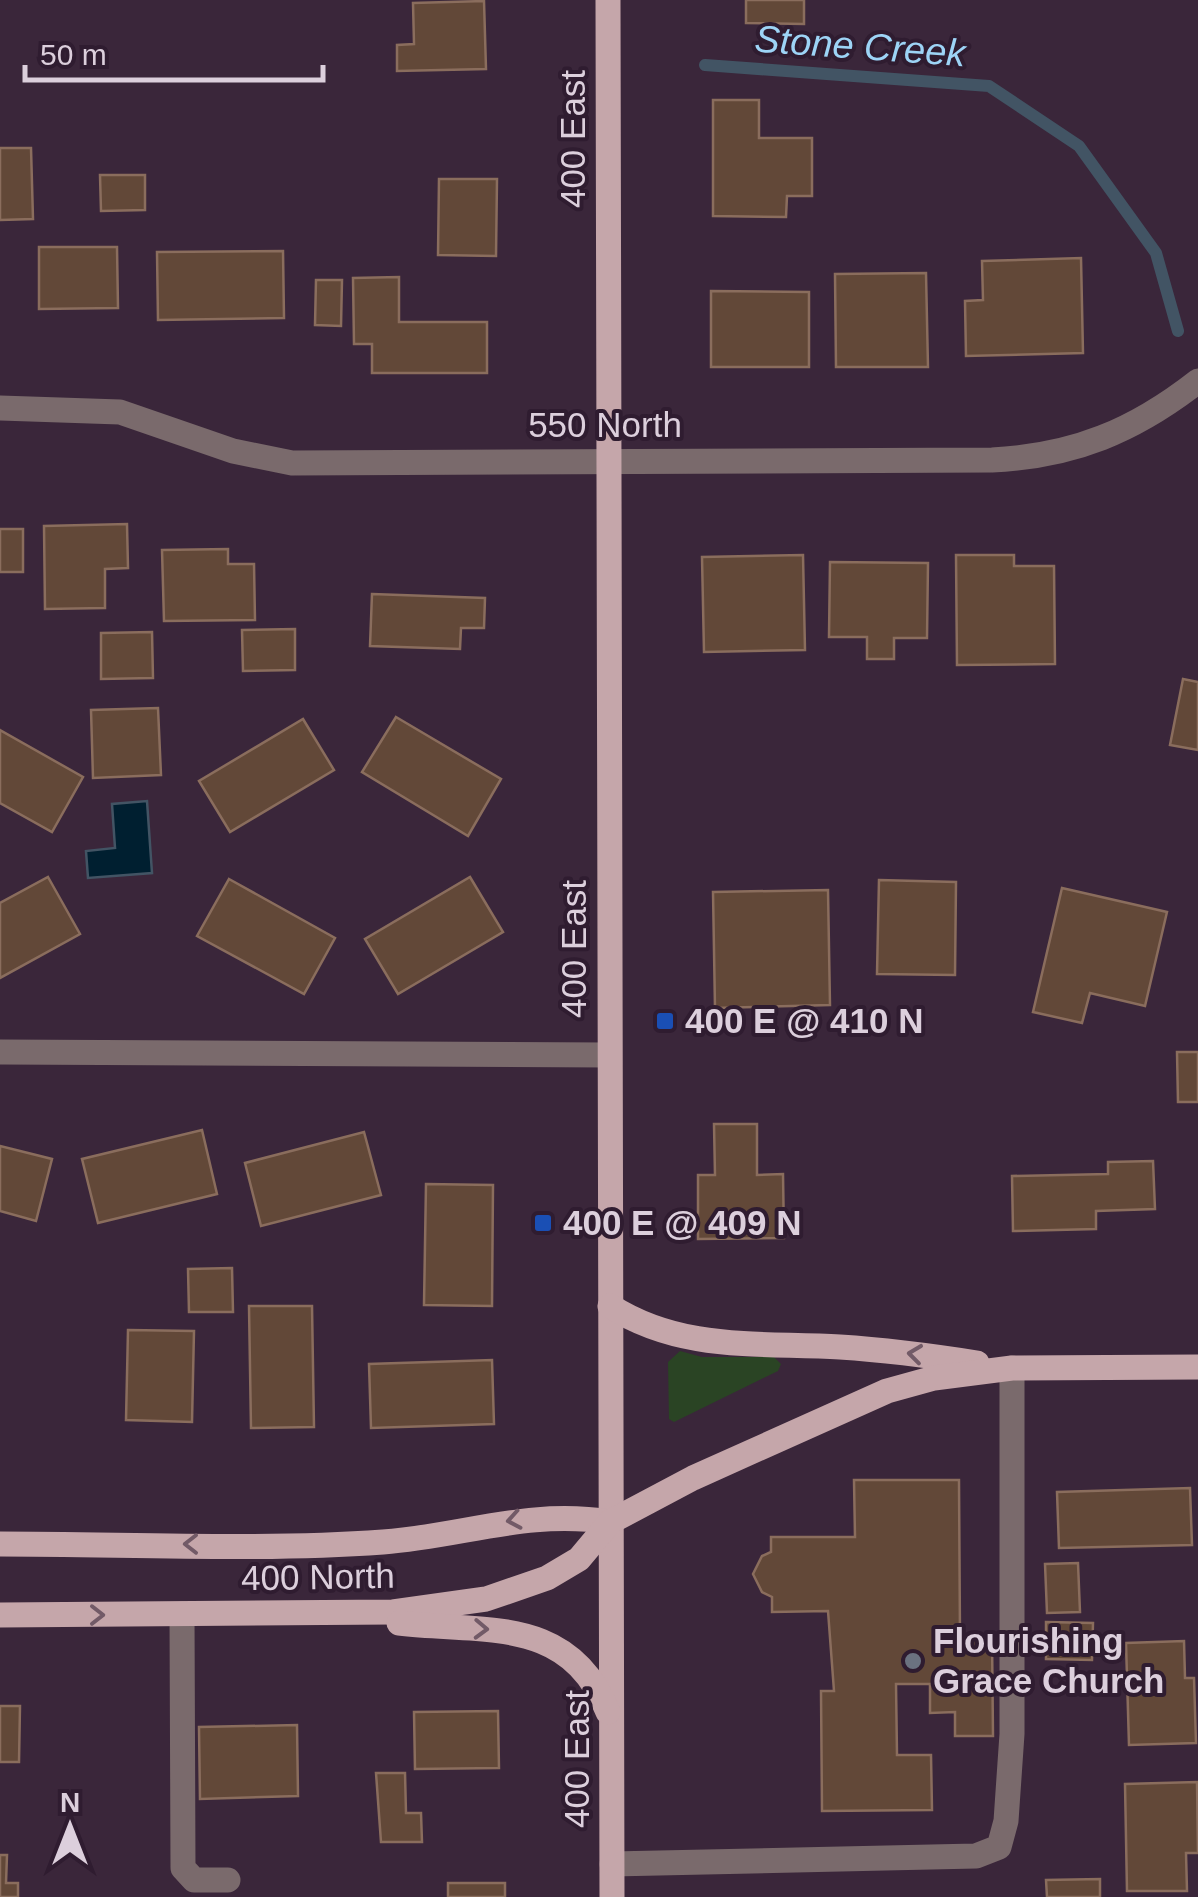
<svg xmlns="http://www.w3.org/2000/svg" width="1198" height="1897" viewBox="0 0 1198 1897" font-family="Helvetica,sans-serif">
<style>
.green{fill:#2a4424}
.water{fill:#001f30;stroke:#425464;stroke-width:2.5}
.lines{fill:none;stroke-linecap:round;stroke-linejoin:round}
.stream{stroke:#425464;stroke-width:12}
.building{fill:#624838;stroke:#8a6d5d;stroke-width:2.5}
.minor{stroke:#7a6a6c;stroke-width:25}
.major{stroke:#c5a6aa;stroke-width:25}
.oneway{stroke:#725a67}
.transit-dot{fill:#1a4fb4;stroke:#2f1c30;stroke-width:4}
.worship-dot{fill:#6b7280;stroke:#2f1c30;stroke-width:4}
.labels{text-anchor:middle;stroke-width:8;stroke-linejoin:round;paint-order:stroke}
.street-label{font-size:35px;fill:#dccfdc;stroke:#2f1c30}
.poi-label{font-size:35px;font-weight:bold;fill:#dccfdc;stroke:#2f1c30;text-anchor:start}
.water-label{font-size:38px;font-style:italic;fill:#9dd4f6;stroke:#2f1c30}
</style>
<rect width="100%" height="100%" fill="#3a263a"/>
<polygon class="green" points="680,1351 702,1357 774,1357 781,1364 778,1371 674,1422 669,1419 668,1362"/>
<polygon class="water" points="147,801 152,873 88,878 86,851 115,848 112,804"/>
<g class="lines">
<polyline class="stream" points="705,65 989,86 1079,146 1156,253 1178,331"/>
</g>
<g class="building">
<polygon points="746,0 804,0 804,24 746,23"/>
<polygon points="484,1 486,69 397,71 397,45 414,44 413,3"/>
<polygon points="713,100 759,100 759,138 812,138 812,196 787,196 786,217 713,216"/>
<polygon points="0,148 31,148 33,219 0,220"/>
<polygon points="100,175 145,175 145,210 101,211"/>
<polygon points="439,179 497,179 496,256 438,255"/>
<polygon points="39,247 117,247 118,308 39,309"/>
<polygon points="283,251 284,318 158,320 157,252"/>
<polygon points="1081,258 1083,353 966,356 965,301 983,300 982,261"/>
<polygon points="926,273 928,367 836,367 835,274"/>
<polygon points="399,277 399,322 487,322 487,373 372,373 372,344 354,344 353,278"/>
<polygon points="316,280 342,280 341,326 315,325"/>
<polygon points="711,291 809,292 809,367 711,367"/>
<polygon points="127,524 128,568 105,569 105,608 45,609 44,526"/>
<rect x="0" y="529" width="23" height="43"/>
<polygon points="228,549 228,564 254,564 255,620 164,621 162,550"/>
<polygon points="803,555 805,650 704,652 702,557"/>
<polygon points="956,555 1014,555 1014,566 1054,566 1055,664 957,665"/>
<polygon points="830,562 928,563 927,638 894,638 894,659 867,659 867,637 829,637"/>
<polygon points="372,594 485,598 484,628 461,628 460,649 370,646"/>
<polygon points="295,629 295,670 243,671 242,630"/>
<polygon points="152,632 153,678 101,679 101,633"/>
<polygon points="1183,679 1198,682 1198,750 1170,745"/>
<polygon points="158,708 161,775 93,778 91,710"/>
<polygon points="396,717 501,779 468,836 362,772"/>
<polygon points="303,719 334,770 230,832 199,781"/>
<polygon points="0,730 83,777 52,832 0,803"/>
<polygon points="48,877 80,934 0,978 0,903"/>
<polygon points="470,877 503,932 398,994 365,939"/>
<polygon points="229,879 335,938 304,994 197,936"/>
<polygon points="879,880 956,882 955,975 877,974"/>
<polygon points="1062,888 1167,912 1145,1006 1090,993 1082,1023 1033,1012"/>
<polygon points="828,890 830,1005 715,1008 713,892"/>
<polygon points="1177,1052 1198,1052 1198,1102 1178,1102"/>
<polygon points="714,1124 757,1124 757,1175 783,1174 784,1238 698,1239 698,1175 715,1175"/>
<polygon points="202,1130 217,1194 98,1223 82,1159"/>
<polygon points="364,1132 381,1195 261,1226 245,1163"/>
<polygon points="0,1146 52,1159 36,1221 0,1211"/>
<polygon points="1153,1161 1155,1209 1096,1211 1096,1229 1013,1231 1012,1176 1108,1174 1108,1162"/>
<polygon points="426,1184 493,1185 492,1306 424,1305"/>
<polygon points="232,1268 233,1312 189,1312 188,1269"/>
<polygon points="249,1306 312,1306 314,1427 251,1428"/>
<polygon points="128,1330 194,1331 192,1422 126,1420"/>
<polygon points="492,1360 494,1424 371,1428 369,1364"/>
<polygon points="854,1480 959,1480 960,1637 992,1637 993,1736 955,1736 955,1712 930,1713 930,1684 896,1684 897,1755 931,1755 932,1810 822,1811 821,1691 834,1691 828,1611 772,1612 772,1597 762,1592 753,1574 762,1556 771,1552 771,1537 855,1537"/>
<polygon points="1190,1488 1192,1545 1059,1548 1057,1492"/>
<polygon points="1078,1563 1080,1612 1047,1613 1045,1564"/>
<polygon points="1046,1622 1093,1623 1092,1660 1046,1659"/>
<polygon points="1184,1641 1185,1678 1194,1678 1196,1743 1129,1745 1126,1643"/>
<polygon points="0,1706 20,1706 19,1762 0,1762"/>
<polygon points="498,1711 499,1768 415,1769 414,1712"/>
<polygon points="297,1725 298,1796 200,1799 199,1727"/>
<polygon points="376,1773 405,1773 406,1813 421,1813 422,1842 381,1842"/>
<polygon points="1197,1782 1198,1853 1186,1853 1187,1891 1127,1891 1125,1784"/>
<polygon points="0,1855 7,1855 6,1883 18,1883 18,1897 0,1897"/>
<polygon points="1100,1879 1100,1897 1047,1897 1046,1880"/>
<rect x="448" y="1883" width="57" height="14"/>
</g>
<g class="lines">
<g class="minor">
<path d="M0,408L120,412L233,451L292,463L992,460C1074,456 1134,431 1198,381"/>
<polyline points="0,1052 609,1055"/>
<polyline points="182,1614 183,1868 194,1880 228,1880"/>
<polyline points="612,1864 976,1856 999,1847 1006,1821 1012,1734 1012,1368"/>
</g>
<g class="major">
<polyline points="608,0 612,1897"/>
<path d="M610,1306C682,1352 759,1342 840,1347C886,1350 932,1356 977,1363"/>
<path d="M0,1544C127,1544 257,1551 383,1542C464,1536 528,1509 610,1522"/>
<polyline points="0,1615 393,1612 486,1599 547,1578 579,1559 610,1522 693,1478 887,1391 934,1378 1012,1368 1198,1367"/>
<path d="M399,1623C485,1633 569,1615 608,1712"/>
</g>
</g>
<defs><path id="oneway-chevron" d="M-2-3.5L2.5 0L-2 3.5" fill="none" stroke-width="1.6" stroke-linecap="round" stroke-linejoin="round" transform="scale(2.5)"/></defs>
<g class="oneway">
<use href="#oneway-chevron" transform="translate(915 1354) rotate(-173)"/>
<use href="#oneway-chevron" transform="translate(514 1520) rotate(170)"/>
<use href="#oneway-chevron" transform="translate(191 1544) rotate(180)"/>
<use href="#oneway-chevron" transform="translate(97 1615)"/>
<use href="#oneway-chevron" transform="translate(481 1629) rotate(2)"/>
</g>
<g class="transit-dot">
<rect x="655" y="1011" width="20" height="20" rx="5"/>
<rect x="533" y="1213" width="20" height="20" rx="5"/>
</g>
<circle class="worship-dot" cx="913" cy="1661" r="10"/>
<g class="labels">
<g class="street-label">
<text transform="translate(573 139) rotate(-90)" y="12">400 East</text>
<text x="605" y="437">550 North</text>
<text transform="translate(574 949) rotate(-90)" y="12">400 East</text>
<text transform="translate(318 1577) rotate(-1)" y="12">400 North</text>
<text transform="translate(577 1759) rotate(-90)" y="12">400 East</text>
</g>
<g class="poi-label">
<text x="685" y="1033">400 E @ 410 N</text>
<text x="563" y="1235">400 E @ 409 N</text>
<text x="933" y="1653">Flourishing<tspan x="933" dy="40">Grace Church</tspan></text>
</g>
<g class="water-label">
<text transform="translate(860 46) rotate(4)" y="13">Stone Creek</text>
</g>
</g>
<g transform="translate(70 1827)" stroke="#2f1c30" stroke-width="8" paint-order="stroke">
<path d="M0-8L18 38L0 25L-18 38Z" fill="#dccfdc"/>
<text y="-15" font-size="28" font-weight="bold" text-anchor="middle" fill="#dccfdc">N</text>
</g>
<path d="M25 65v15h298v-15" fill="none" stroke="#dccfdc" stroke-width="5"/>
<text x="40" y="65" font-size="30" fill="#dccfdc" stroke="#2f1c30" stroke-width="8" paint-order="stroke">50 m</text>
</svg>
